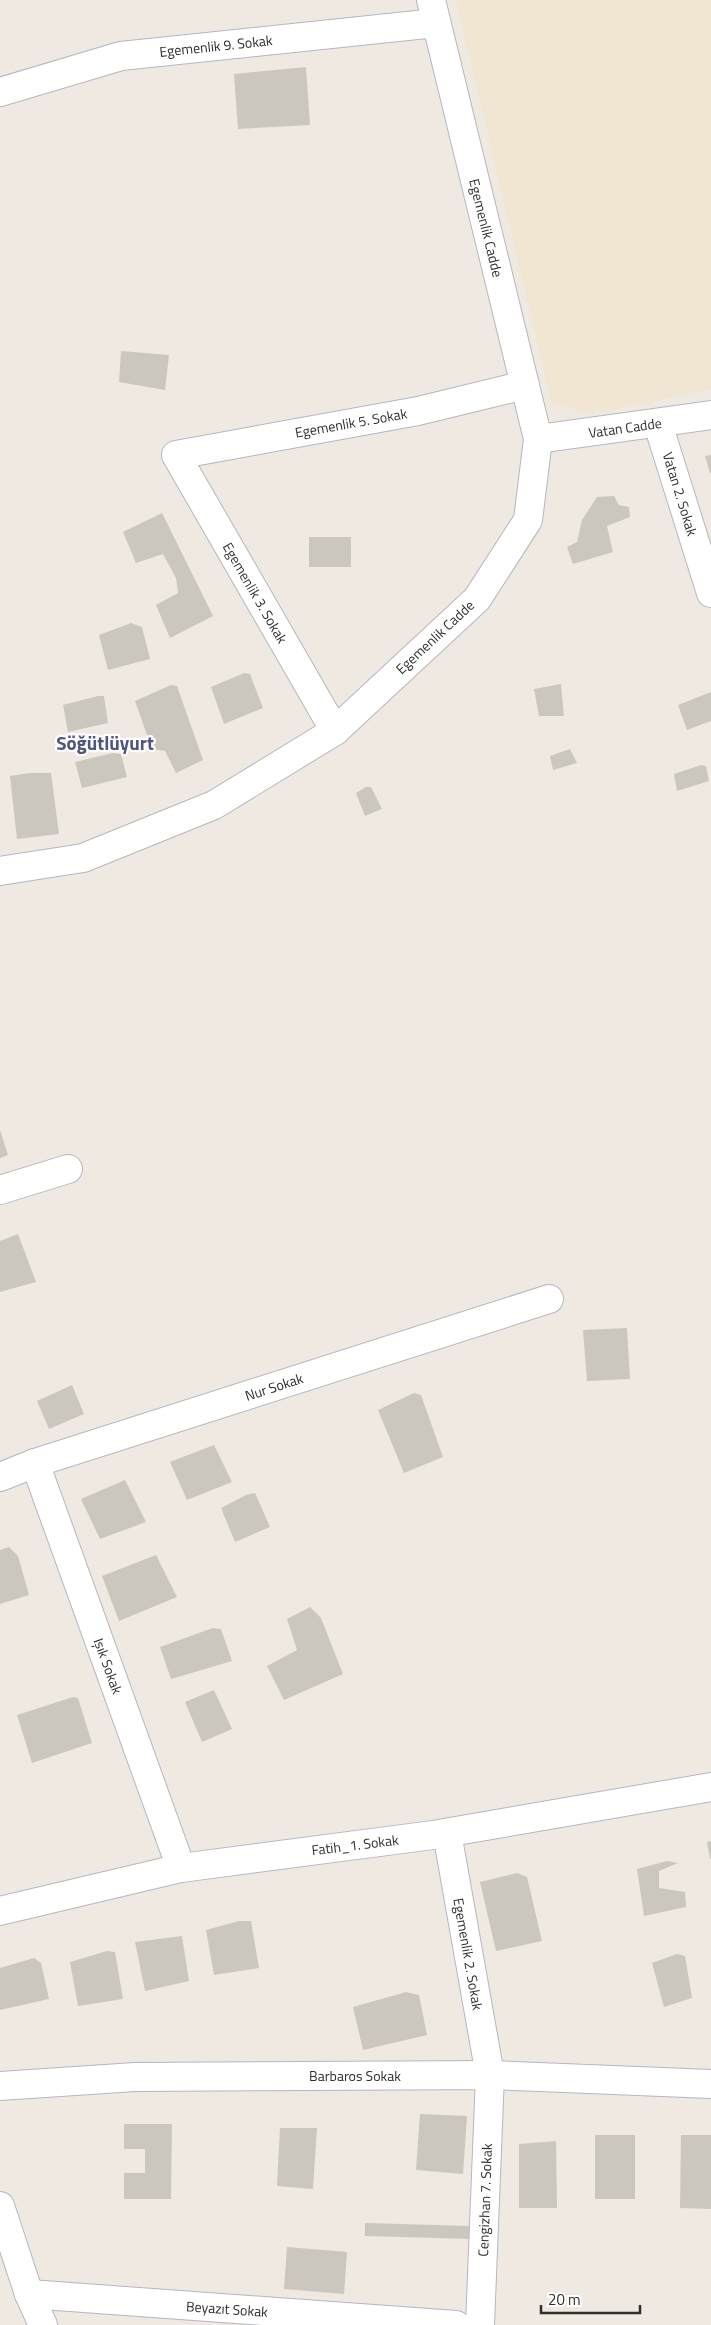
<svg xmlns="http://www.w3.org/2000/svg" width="711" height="2325" viewBox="0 0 711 2325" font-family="'Titillium Web',sans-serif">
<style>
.education{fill:#f0e6d1}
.building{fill:#cbc7bf}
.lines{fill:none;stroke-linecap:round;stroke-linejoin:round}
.minor-casing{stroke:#b4b7c1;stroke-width:30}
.minor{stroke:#fff;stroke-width:28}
.labels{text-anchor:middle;stroke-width:4.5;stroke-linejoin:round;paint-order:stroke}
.street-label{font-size:14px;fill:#2e2e2e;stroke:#fff}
.district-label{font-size:19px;font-weight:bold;fill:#4d5680;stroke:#fff}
</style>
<rect width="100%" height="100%" fill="#efe9e1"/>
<polygon class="education" points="456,0 711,0 711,389 593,414 552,404"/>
<g class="building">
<polygon points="306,67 310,125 238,129 234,74"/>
<polygon points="121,351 169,355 165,390 119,382"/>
<polygon points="711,455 711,473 710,473 705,456"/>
<polygon points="614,496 619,505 629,507 630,517 607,526 613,552 573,564 567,547 577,542 582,520 597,497"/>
<polygon points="162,513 213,616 170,638 156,605 178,593 176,578 163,554 136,563 123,532"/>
<rect x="309" y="537" width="42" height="30"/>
<polygon points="131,623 142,627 150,659 108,670 99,635"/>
<polygon points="244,673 250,674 263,708 224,724 211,687"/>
<polygon points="561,684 564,716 539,716 534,689"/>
<polygon points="171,685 177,686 203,760 176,773 165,751 152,749 135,701"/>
<polygon points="711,692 711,721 687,730 678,705"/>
<polygon points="98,696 104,696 108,723 68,732 63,705"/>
<polygon points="570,749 577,763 553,770 550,756"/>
<polygon points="113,753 121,754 127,777 82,788 75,762"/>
<polygon points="701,765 706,766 709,781 677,791 674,774"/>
<polygon points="30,773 51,773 59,834 17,839 10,776"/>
<polygon points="366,787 371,787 382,809 365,816 356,793"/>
<polygon points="0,1130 8,1155 0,1158"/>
<polygon points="18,1234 36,1282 0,1292 0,1241"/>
<polygon points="627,1328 630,1379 587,1381 583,1330"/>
<polygon points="72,1385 84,1414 49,1429 37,1401"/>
<polygon points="414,1393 421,1395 443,1457 404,1473 378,1410"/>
<polygon points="214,1445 232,1482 187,1500 170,1462"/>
<polygon points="125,1480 146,1522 100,1539 81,1499"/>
<polygon points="255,1493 270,1527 235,1542 221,1508 246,1495"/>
<polygon points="9,1547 18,1556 29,1595 0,1604 0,1550"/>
<polygon points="156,1555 177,1597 119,1621 102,1576"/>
<polygon points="310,1607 321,1618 343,1674 284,1700 267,1666 297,1650 287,1619"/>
<polygon points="213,1628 221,1629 232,1661 171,1679 160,1647"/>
<polygon points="214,1690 232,1729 202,1742 185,1702"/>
<polygon points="73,1697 78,1698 92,1743 32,1763 17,1715"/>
<polygon points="711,1841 711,1859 710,1859 707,1842"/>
<polygon points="667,1861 678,1863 659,1871 659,1888 685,1892 686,1907 644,1916 637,1869"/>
<polygon points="517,1873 527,1877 542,1941 496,1951 480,1882"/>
<polygon points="239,1921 251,1921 259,1968 214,1975 206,1930"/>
<polygon points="182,1936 189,1981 145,1991 135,1942"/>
<polygon points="107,1951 115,1952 123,1999 78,2006 70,1962"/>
<polygon points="677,1954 685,1956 692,1998 664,2007 652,1963"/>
<polygon points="34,1958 41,1963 49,1999 0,2010 0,1968"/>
<polygon points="406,1992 419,1995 427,2035 363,2050 353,2007"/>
<polygon points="420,2114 467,2116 463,2174 416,2170"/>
<polygon points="124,2124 172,2124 171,2199 124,2199 124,2173 145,2173 145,2149 124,2149"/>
<polygon points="280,2128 317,2128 313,2189 277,2186"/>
<rect x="595" y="2135" width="40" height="64"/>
<polygon points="681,2135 711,2135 711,2209 680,2208"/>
<polygon points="556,2141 557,2208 519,2208 519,2144"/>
<polygon points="365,2223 471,2226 471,2239 365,2236"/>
<polygon points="287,2247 347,2252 344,2294 284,2289"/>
</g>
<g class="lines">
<g class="minor-casing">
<g id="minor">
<polyline points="0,92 121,56 436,23"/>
<polyline points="658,424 711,593"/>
<polyline points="538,439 711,415"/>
<polyline points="335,731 176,455 418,411 525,385"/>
<polyline points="0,871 83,858 214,805 335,731 477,599 528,520 538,439 431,0"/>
<polyline points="0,1190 68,1169"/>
<polyline points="35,1463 181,1868"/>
<polyline points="0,1477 35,1463 549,1299"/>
<polyline points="447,1833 490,2075 480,2325"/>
<polyline points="0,1911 181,1868 433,1835 711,1787"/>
<polyline points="0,2086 135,2077 490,2075 711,2084"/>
<polyline points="0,2206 29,2294 43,2325"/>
<polyline points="29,2294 456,2325"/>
</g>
</g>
<use href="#minor" class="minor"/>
</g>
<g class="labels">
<g class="street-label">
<text transform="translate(216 46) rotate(-6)" y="5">Egemenlik 9. Sokak</text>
<text transform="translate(486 228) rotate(76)" y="5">Egemenlik Cadde</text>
<text transform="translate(351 423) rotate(-10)" y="5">Egemenlik 5. Sokak</text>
<text transform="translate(625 428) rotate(-8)" y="5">Vatan Cadde</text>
<text transform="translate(680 494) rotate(73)" y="5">Vatan 2. Sokak</text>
<text transform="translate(255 593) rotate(60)" y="5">Egemenlik 3. Sokak</text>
<text transform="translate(435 637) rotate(-43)" y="5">Egemenlik Cadde</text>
<text transform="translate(274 1387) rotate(-18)" y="5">Nur Sokak</text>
<text transform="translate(108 1666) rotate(70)" y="5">Işık Sokak</text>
<text transform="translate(355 1845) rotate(-7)" y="5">Fatih_1. Sokak</text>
<text transform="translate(468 1954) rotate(80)" y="5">Egemenlik 2. Sokak</text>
<text x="355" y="2081">Barbaros Sokak</text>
<text transform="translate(485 2200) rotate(-88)" y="5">Cengizhan 7. Sokak</text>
<text transform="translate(227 2309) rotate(4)" y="5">Beyazıt Sokak</text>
</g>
<g class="district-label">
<text x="105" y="750">Söğütlüyurt</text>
</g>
</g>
<path d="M541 2305v8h99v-8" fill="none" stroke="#2e2e2e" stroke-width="2.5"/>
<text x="548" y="2305" font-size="15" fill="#2e2e2e" stroke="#ffffff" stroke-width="4" paint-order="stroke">20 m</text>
</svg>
